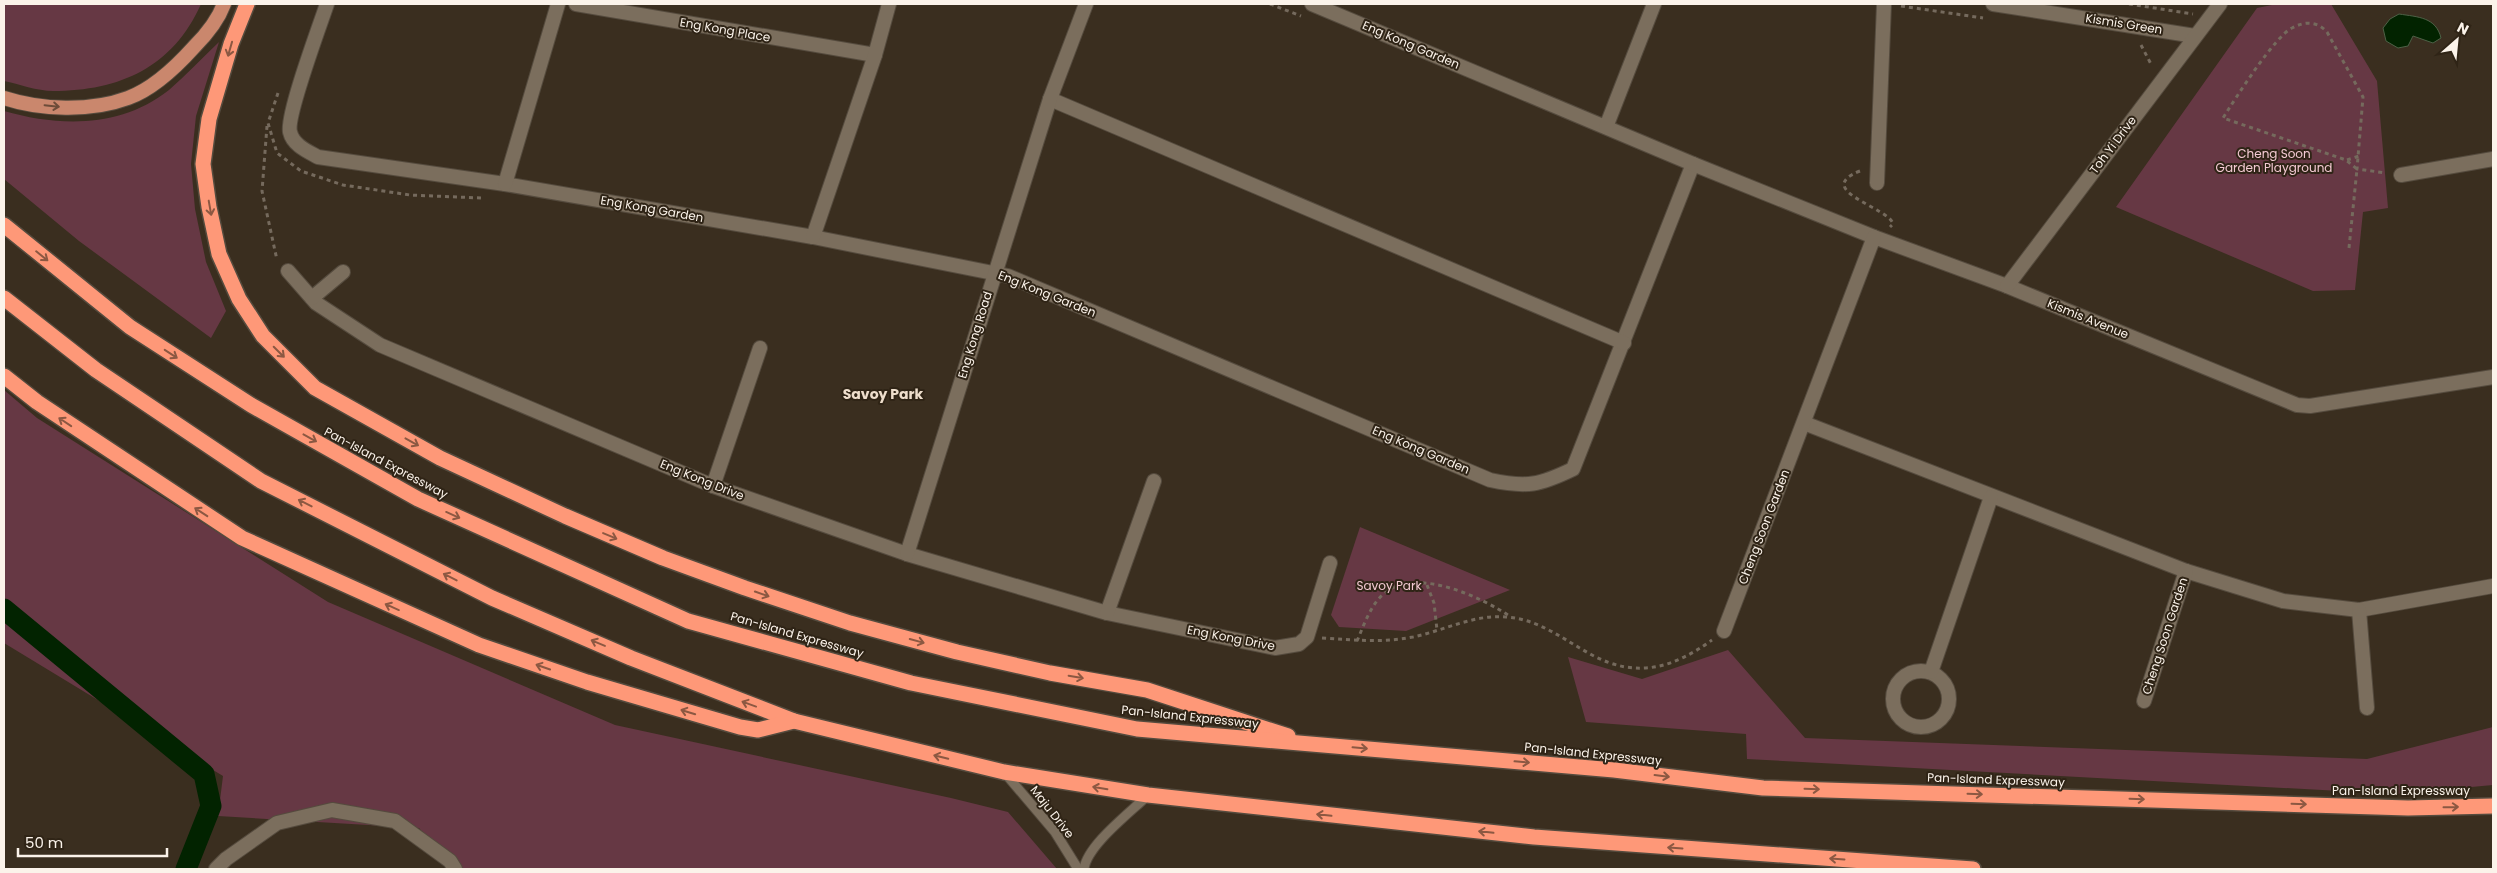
<svg xmlns="http://www.w3.org/2000/svg" width="2497" height="873" viewBox="0 0 2497 873" font-family="Poppins,sans-serif">
<style>
.green{fill:#663844}
.water{fill:#022300;stroke:#4d6146}
.lines{fill:none;stroke-linecap:round;stroke-linejoin:round}
.canal{stroke:#022300;stroke-width:21}
.service-casing{stroke:#554b3e;stroke-width:11}
.minor-casing{stroke:#554b3e;stroke-width:16}
.primary-casing{stroke:#554b3e;stroke-width:16}
.motorway-casing{stroke:#554b3e;stroke-width:18}
.path{stroke:#756a5d;stroke-width:3;stroke-dasharray:4 4;stroke-linecap:butt}
.service{stroke:#7b6e5d;stroke-width:9}
.minor{stroke:#7b6e5d;stroke-width:14}
.primary{stroke:#ca876d;stroke-width:14}
.motorway{stroke:#fe9878;stroke-width:15}
.oneway{stroke:#8c5842}
.oneway2{stroke:#6d4c39}
.labels{text-anchor:middle;stroke-width:4;stroke-linejoin:round;paint-order:stroke}
.street-label{font-size:12px;fill:#fbf3ea;stroke:#2f2416}
.park-label{font-size:12px;fill:#f4cad3;stroke:#2f2416}
.neighbourhood-label{font-size:14px;font-weight:bold;fill:#eedecc;stroke:#2f2416}
</style>
<rect width="100%" height="100%" fill="#3a2e1f"/>
<g class="green">
<path d="M4,4H201C173,67 120,91 53,91C37,91 19,84 4,81Z"/>
<polygon points="2277,4 2331,4 2377,81 2388,208 2363,212 2355,290 2313,291 2116,207 2257,8"/>
<path d="M219,42L196,116L191,164L195,209L206,262L226,311L211,338L79,241L4,179V111C60,127 121,128 169,90C186,75 202,58 219,42Z"/>
<polygon points="4,390 37,418 328,602 615,725 951,798 1008,812 1057,869 453,869 419,828 218,816 223,776 4,643"/>
<polygon points="1360,527 1510,590 1406,631 1339,627 1331,615"/>
<polygon points="1728,650 1805,738 2367,759 2493,727 2493,785 2395,794 1747,759 1746,734 1586,722 1568,657 1642,679"/>
</g>
<path class="water" d="M2399,14C2418,17 2436,17 2441,38L2433,43L2413,36L2408,46L2398,48L2386,41L2383,28L2390,19Z"/>
<g class="lines">
<polyline class="canal" points="4,609 204,774 211,806 186,869"/>
<g class="service-casing">
<g id="service">
<polyline points="1004,772 1055,832 1078,869"/>
<path d="M1084,869C1087,845 1131,812 1148,795"/>
</g>
</g>
<g class="minor-casing">
<g id="minor">
<path d="M327,4C320,25 286,116 290,132C293,145 307,151 318,157L505,184L813,237L1008,276L1490,480C1527,488 1540,485 1573,469L1693,164"/>
<polyline points="576,4 875,55"/>
<polyline points="1312,4 1693,164 1874,237 2007,286 2297,405 2310,406 2493,377"/>
<polyline points="1993,4 2195,36"/>
<polyline points="1050,99 1624,343"/>
<polyline points="1606,127 1654,4"/>
<polyline points="2401,175 2493,159"/>
<polyline points="1877,183 1884,4"/>
<polyline points="505,184 558,4"/>
<polyline points="813,237 875,55 889,4"/>
<polyline points="288,271 316,303 380,345 713,486 907,554 1107,613 1275,648 1299,644 1307,637 1330,563"/>
<polyline points="2007,286 2220,4"/>
<polyline points="312,298 343,272"/>
<polyline points="1804,423 2186,571 2283,601 2359,610 2493,586"/>
<polyline points="713,486 760,348"/>
<polyline points="907,554 1050,99 1086,4"/>
<polyline points="2359,610 2367,708"/>
<polyline points="1107,613 1154,481"/>
<polyline points="1724,631 1874,237"/>
<circle cx="1921" cy="699" r="28"/>
<polyline points="1931,672 1991,497"/>
<polyline points="2144,701 2186,571"/>
<polyline points="216,869 226,859 277,823 332,810 395,821 450,861 455,869"/>
</g>
</g>
<g class="primary-casing">
<path id="primary" d="M4,98C41,110 90,112 128,98C153,89 176,67 194,47C206,35 218,20 224,4"/>
</g>
<g class="motorway-casing">
<g id="motorway">
<polyline points="247,4 231,44 209,119 203,164 209,207 219,254 239,299 263,336 315,388 440,458 565,516 663,558 745,588 850,623 957,652 1050,673 1147,690 1288,736"/>
<polyline points="4,225 130,327 251,405 418,499 688,621 911,683 1137,729 1614,770 1763,788 2408,808 2493,806"/>
<polyline points="4,298 96,370 261,481 492,598 631,658 794,721 1004,772 1148,795 1534,837 1973,869"/>
<polyline points="4,376 37,402 242,538 479,645 587,682 740,727 758,730 794,721"/>
</g>
</g>
<g class="path">
<polyline points="1270,4 1301,16"/>
<polyline points="2129,4 2193,14"/>
<polyline points="1901,6 1983,18"/>
<polyline points="2141,45 2152,66"/>
<polyline points="278,93 268,123 277,153 301,171 343,185 410,195 481,198"/>
<polyline points="267,126 262,191 277,260"/>
<polyline points="2347,160 2359,156"/>
<path d="M1860,171C1811,190 1890,208 1893,224L1890,227"/>
<path d="M2349,248L2357,169L2346,160L2223,118C2235,99 2275,36 2292,28C2305,21 2317,21 2327,32L2363,97L2357,169L2386,173"/>
<polyline points="1427,585 1434,603 1437,630"/>
<path d="M1322,638C1354,640 1381,643 1413,637C1443,631 1474,614 1506,617C1539,619 1564,640 1592,655C1637,679 1673,668 1712,640"/>
<path d="M1357,641C1364,625 1371,603 1386,592C1418,567 1483,598 1511,617"/>
</g>
<use href="#service" class="service"/>
<use href="#minor" class="minor"/>
<use href="#primary" class="primary"/>
<use href="#motorway" class="motorway"/>
</g>
<defs><path id="oneway-shaft" d="M-6 0H5M1.5-3L5.5 0L1.5 3" fill="none" stroke-width="1.6" stroke-linecap="round" stroke-linejoin="round" transform="scale(1.25)"/></defs>
<g class="oneway">
<use href="#oneway-shaft" transform="translate(230 49) rotate(106)"/>
<use href="#oneway-shaft" transform="translate(210 208) rotate(80)"/>
<use href="#oneway-shaft" transform="translate(42 256) rotate(39)"/>
<use href="#oneway-shaft" transform="translate(279 352) rotate(45)"/>
<use href="#oneway-shaft" transform="translate(171 354) rotate(33)"/>
<use href="#oneway-shaft" transform="translate(65 422) rotate(-146)"/>
<use href="#oneway-shaft" transform="translate(310 438) rotate(29)"/>
<use href="#oneway-shaft" transform="translate(412 442) rotate(29)"/>
<use href="#oneway-shaft" transform="translate(305 503) rotate(-153)"/>
<use href="#oneway-shaft" transform="translate(201 512) rotate(-147)"/>
<use href="#oneway-shaft" transform="translate(453 515) rotate(24)"/>
<use href="#oneway-shaft" transform="translate(610 536) rotate(23)"/>
<use href="#oneway-shaft" transform="translate(450 577) rotate(-153)"/>
<use href="#oneway-shaft" transform="translate(762 594) rotate(19)"/>
<use href="#oneway-shaft" transform="translate(392 607) rotate(-156)"/>
<use href="#oneway-shaft" transform="translate(917 641) rotate(15)"/>
<use href="#oneway-shaft" transform="translate(598 643) rotate(-157)"/>
<use href="#oneway-shaft" transform="translate(543 667) rotate(-161)"/>
<use href="#oneway-shaft" transform="translate(1076 677) rotate(10)"/>
<use href="#oneway-shaft" transform="translate(749 704) rotate(-160)"/>
<use href="#oneway-shaft" transform="translate(688 712) rotate(-163)"/>
<use href="#oneway-shaft" transform="translate(1360 748) rotate(5)"/>
<use href="#oneway-shaft" transform="translate(941 757) rotate(-166)"/>
<use href="#oneway-shaft" transform="translate(1522 762) rotate(5)"/>
<use href="#oneway-shaft" transform="translate(1662 776) rotate(7)"/>
<use href="#oneway-shaft" transform="translate(1100 788) rotate(-171)"/>
<use href="#oneway-shaft" transform="translate(1812 789) rotate(2)"/>
<use href="#oneway-shaft" transform="translate(1975 794) rotate(2)"/>
<use href="#oneway-shaft" transform="translate(2137 799) rotate(2)"/>
<use href="#oneway-shaft" transform="translate(2299 804) rotate(2)"/>
<use href="#oneway-shaft" transform="translate(2451 807) rotate(-1)"/>
<use href="#oneway-shaft" transform="translate(1324 815) rotate(-174)"/>
<use href="#oneway-shaft" transform="translate(1486 832) rotate(-174)"/>
<use href="#oneway-shaft" transform="translate(1675 848) rotate(-176)"/>
<use href="#oneway-shaft" transform="translate(1837 859) rotate(-176)"/>
</g>
<use class="oneway2" href="#oneway-shaft" transform="translate(52 106) rotate(6)"/>
<g class="labels">
<g class="street-label">
<text transform="translate(2124 24) rotate(9)" y="4">Kismis Green</text>
<text transform="translate(725 30) rotate(10)" y="4">Eng Kong Place</text>
<text transform="translate(1411 45) rotate(23)" y="4">Eng Kong Garden</text>
<text transform="translate(2113 145) rotate(-53)" y="4">Toh Yi Drive</text>
<text transform="translate(652 209) rotate(10)" y="4">Eng Kong Garden</text>
<text transform="translate(1047 294) rotate(22)" y="4">Eng Kong Garden</text>
<text transform="translate(2088 319) rotate(22)" y="4">Kismis Avenue</text>
<text transform="translate(975 335) rotate(-73)" y="4">Eng Kong Road</text>
<text transform="translate(1421 450) rotate(23)" y="4">Eng Kong Garden</text>
<text transform="translate(386 463) rotate(28)" y="4">Pan-Island Expressway</text>
<text transform="translate(702 480) rotate(22)" y="4">Eng Kong Drive</text>
<text transform="translate(1764 527) rotate(-69)" y="4">Cheng Soon Garden</text>
<text transform="translate(797 635) rotate(16)" y="4">Pan-Island Expressway</text>
<text transform="translate(2165 636) rotate(-72)" y="4">Cheng Soon Garden</text>
<text transform="translate(1231 638) rotate(11)" y="4">Eng Kong Drive</text>
<text transform="translate(1190 717) rotate(6)" y="4">Pan-Island Expressway</text>
<text transform="translate(1593 754) rotate(6)" y="4">Pan-Island Expressway</text>
<text transform="translate(1996 780) rotate(2)" y="4">Pan-Island Expressway</text>
<text x="2401" y="795">Pan-Island Expressway</text>
<text transform="translate(1052 812) rotate(52)" y="4">Maju Drive</text>
</g>
<g class="park-label">
<text x="2274" y="158">Cheng Soon<tspan x="2274" dy="14">Garden Playground</tspan></text>
<text x="1389" y="590">Savoy Park</text>
</g>
<g class="neighbourhood-label">
<text x="883" y="399">Savoy Park</text>
</g>
</g>
<rect width="2497" height="873" fill="none" stroke="#fbf3ea" stroke-width="10"/>
<g transform="translate(2457 40) rotate(27)" stroke="#2f2416" stroke-width="4" paint-order="stroke">
<path d="M0-4L9 19L0 12L-9 19Z" fill="#fbf3ea"/>
<text y="-8" font-size="14" font-weight="bold" text-anchor="middle" fill="#fbf3ea">N</text>
</g>
<path d="M18 848v8h149v-8" fill="none" stroke="#fbf3ea" stroke-width="2.5"/>
<text x="25" y="848" font-size="15" fill="#fbf3ea" stroke="#2f2416" stroke-width="4" paint-order="stroke">50 m</text>
</svg>
